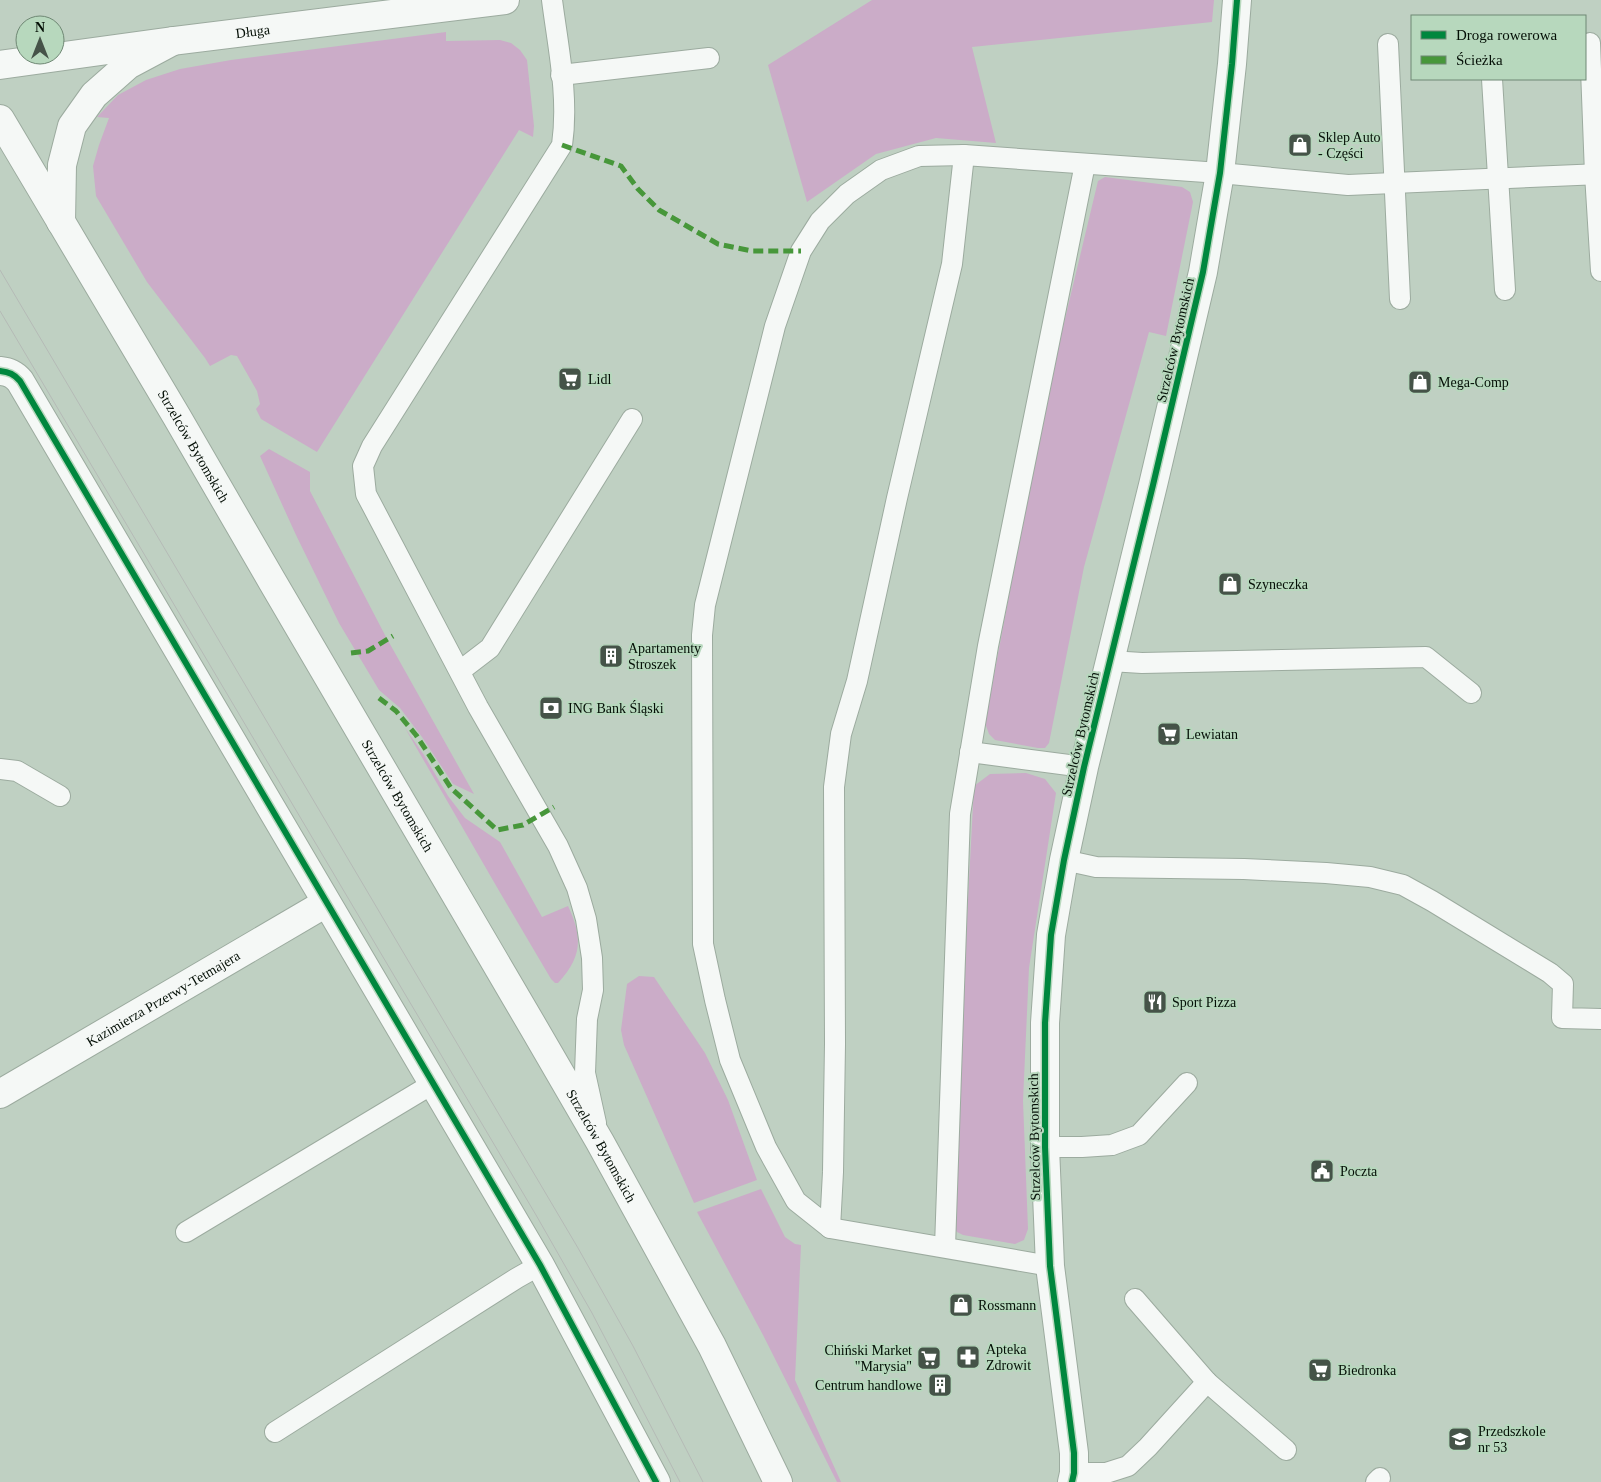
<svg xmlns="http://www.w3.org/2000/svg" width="1601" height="1482" viewBox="0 0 1601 1482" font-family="'Times New Roman',serif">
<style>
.green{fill:#cbacc8}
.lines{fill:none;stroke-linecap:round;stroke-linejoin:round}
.service-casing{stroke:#9cab9f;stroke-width:22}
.minor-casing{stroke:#9cab9f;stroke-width:30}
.tertiary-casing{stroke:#9cab9f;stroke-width:30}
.trunk-casing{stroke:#9cab9f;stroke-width:30}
.service{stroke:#f5f8f6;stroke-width:20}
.minor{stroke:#f5f8f6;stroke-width:28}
.tertiary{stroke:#f5f8f6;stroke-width:28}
.trunk{stroke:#f5f8f6;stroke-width:28}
.tram{stroke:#b5bab6;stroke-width:1}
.quiet{stroke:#47973a;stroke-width:5;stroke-dasharray:10 5;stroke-linecap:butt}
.cycleway-casing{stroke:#b7d8bd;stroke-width:9}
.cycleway{stroke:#00873e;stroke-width:6}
.labels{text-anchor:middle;stroke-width:4;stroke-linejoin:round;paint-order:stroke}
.street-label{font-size:14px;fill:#040f06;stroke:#b7d8bd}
.poi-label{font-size:14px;fill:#040f06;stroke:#b7d8bd;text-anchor:start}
</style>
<rect width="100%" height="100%" fill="#bfd0c2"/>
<g class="green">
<polygon points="872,0 1214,0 1212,22 972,47 996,143 936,138 876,154 807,202 768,65"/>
<polygon points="446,32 446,41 500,40 511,43 520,50 527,60 534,126 533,137 519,130 317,452 261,419 256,409 260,404 257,391 237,356 231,355 210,366 205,358 147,282 96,196 93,166 99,145 109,118 97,117 118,95 146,80 180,69 231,60"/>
<polygon points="1105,177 1182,187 1190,192 1193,202 1166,336 1149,332 1084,567 1049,743 1045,748 1038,748 995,740 989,734 985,723 1047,394 1098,181"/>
<polygon points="269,449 310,472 310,491 386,637 474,794 453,784 422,737 400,708 379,690 339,623 296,535 260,456"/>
<path d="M405,728L424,755L448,796L465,818L500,842L542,917L568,906C583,938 582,957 558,983H555L551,979L498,889Z"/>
<polygon points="1026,773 1045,779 1056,793 1029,968 1023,1101 1028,1229 1024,1240 1015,1244 963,1235 957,1232 951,1223 974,786 990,774"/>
<polygon points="639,976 654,977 705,1053 728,1100 757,1180 694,1203 624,1045 621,1030 627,984"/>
<polygon points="761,1189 785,1237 795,1244 801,1245 795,1380 841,1482 837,1482 763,1335 697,1212"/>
</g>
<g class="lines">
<g class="service-casing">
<g id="service">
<path d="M552,0C558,47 569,97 562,145L372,446L363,466L366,494L478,707L558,846L577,888L586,919L592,958L593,990L587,1019L585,1073L596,1123"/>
<polyline points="1590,43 1595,174 1601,271"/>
<polyline points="1388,44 1400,299"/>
<polyline points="561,75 709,58"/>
<polyline points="1492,79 1505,290"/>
<polyline points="1110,661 1142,663 1426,657 1471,693"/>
<polyline points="460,671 490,648 632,419"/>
<polyline points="970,752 1084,767"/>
<polyline points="0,769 17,771 60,796"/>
<polyline points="1064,860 1096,867 1244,869 1326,873 1370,877 1403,885 1432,901 1550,973 1563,984 1562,1018 1601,1019"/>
<polyline points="1045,1147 1082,1147 1112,1145 1139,1135 1187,1083"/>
<polyline points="830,1228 833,1172 835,1044 834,787 841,734 857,681 897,498 952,264 964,155"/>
<polyline points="186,1232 434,1083"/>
<polyline points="945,1247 960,814 988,646 1085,164"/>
<polyline points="1050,1266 830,1228 796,1201 766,1147 730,1060 715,1000 703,944 702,635 705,605 775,326 801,251 820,221 847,194 881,170 919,156 964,155 1220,173 1348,185 1601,174"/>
<polyline points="1135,1299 1207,1382 1286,1450"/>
<polyline points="275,1432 517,1278 540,1265"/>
<polyline points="1074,1473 1106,1473 1128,1466 1148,1447 1207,1382"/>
<polyline points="1376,1482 1380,1478"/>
</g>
</g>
<g class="minor-casing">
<g id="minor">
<path d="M0,371C9,372 14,374 20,381L540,1265L656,1482"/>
<path id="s1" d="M0,1094L326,903"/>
<polyline points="1072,1482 1074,1473 1074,1453 1050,1266 1045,1147 1045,1023 1051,935 1064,860 1084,767 1153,485 1203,272 1220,173 1232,64 1237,0"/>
</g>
</g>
<g class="tertiary-casing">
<g id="tertiary">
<path id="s2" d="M0,65L173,41L505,0"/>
</g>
</g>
<g class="trunk-casing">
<g id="trunk">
<path id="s3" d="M0,119L177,417L272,581L535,1030L600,1142L712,1346L778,1482"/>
<polyline points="61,222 62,165 72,126 94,95 128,65 173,41"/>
</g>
</g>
<use href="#service" class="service"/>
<use href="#minor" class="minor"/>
<use href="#tertiary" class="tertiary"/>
<use href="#trunk" class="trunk"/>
<g class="tram">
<polyline points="0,270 578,1248 633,1346 703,1482"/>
<polyline points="0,311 536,1215 592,1313 680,1482"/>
</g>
<g class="quiet">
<polyline points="562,145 621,166 638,189 659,210 718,244 752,251 801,251"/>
<polyline points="351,653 368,651 393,636"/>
<polyline points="379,698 396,711 416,735 451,788 497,830 523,825 554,807"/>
</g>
<g class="cycleway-casing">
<g id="cycleway">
<path d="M0,371C9,372 14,374 20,381L540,1265L656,1482"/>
<polyline points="1072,1482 1074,1473 1074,1453 1050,1266 1045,1147 1045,1023 1051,935 1064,860 1084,767 1153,485 1203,272 1220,173 1232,64 1237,0"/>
</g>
</g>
<use href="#cycleway" class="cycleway"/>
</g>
<defs>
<g id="shop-square" transform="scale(1.25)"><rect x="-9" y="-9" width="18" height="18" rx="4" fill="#455348" stroke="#b7d8bd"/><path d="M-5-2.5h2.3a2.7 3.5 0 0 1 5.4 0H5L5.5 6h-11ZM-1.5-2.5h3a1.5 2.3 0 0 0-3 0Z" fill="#fff"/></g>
<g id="supermarket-square" transform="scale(1.25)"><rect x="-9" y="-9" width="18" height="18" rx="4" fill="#455348" stroke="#b7d8bd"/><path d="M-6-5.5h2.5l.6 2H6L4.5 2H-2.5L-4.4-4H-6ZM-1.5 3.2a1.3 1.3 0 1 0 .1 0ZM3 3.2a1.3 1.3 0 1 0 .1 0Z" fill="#fff"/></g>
<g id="building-square" transform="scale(1.25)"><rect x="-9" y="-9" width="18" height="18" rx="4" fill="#455348" stroke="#b7d8bd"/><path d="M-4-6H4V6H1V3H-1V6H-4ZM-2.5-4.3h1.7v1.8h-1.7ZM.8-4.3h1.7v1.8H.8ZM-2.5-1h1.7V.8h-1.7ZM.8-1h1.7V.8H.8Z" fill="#fff"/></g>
<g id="bank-square" transform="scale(1.25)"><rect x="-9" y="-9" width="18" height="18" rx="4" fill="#455348" stroke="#b7d8bd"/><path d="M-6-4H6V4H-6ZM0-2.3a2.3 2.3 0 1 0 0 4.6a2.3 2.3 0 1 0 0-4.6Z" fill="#fff"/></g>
<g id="restaurant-square" transform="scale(1.25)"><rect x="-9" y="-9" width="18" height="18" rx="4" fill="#455348" stroke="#b7d8bd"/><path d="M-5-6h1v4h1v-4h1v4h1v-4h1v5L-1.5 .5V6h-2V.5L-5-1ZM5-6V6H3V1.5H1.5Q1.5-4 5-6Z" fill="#fff"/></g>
<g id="civic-square" transform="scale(1.25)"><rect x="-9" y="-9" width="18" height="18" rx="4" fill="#455348" stroke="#b7d8bd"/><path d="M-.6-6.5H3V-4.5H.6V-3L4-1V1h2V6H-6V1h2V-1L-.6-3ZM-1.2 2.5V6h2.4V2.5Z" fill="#fff"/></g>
<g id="pharmacy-square" transform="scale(1.25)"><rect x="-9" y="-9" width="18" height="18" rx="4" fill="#455348" stroke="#b7d8bd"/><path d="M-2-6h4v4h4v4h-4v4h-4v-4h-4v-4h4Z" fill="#fff"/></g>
<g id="school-square" transform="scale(1.25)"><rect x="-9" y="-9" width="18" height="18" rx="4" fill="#455348" stroke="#b7d8bd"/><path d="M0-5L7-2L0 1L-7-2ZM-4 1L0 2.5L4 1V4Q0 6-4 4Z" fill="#fff"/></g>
</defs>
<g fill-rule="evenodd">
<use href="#shop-square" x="1300" y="145"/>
<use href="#supermarket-square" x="570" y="379"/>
<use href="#shop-square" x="1420" y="382"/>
<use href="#shop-square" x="1230" y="584"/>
<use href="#building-square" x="611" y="656"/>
<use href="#bank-square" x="551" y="708"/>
<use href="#supermarket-square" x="1169" y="734"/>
<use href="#restaurant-square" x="1155" y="1002"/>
<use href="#civic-square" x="1322" y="1171"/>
<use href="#shop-square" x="961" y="1305"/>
<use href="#pharmacy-square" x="968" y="1357"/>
<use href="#supermarket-square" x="929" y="1358"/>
<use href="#supermarket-square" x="1320" y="1370"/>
<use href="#building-square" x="940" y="1385"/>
<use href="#school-square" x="1460" y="1439"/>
</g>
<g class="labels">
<g class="street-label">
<text dy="5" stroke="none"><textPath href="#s2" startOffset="255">Długa</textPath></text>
<text transform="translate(1175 340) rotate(-77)" y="5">Strzelców Bytomskich</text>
<text dy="5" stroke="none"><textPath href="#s3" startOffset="380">Strzelców Bytomskich</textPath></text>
<text transform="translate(1080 734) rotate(-77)" y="5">Strzelców Bytomskich</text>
<text dy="5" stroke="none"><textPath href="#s3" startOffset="785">Strzelców Bytomskich</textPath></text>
<text dy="5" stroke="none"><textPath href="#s1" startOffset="189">Kazimierza Przerwy-Tetmajera</textPath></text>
<text transform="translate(1034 1137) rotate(-91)" y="5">Strzelców Bytomskich</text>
<text dy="5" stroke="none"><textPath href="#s3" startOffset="1190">Strzelców Bytomskich</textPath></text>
</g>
<g class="poi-label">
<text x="1318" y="142">Sklep Auto<tspan x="1318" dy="16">- Części</tspan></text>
<text x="588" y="384">Lidl</text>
<text x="1438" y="387">Mega-Comp</text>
<text x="1248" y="589">Szyneczka</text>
<text x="628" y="653">Apartamenty<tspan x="628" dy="16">Stroszek</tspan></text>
<text x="568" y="713">ING Bank Śląski</text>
<text x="1186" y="739">Lewiatan</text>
<text x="1172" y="1007">Sport Pizza</text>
<text x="1340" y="1176">Poczta</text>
<text x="978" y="1310">Rossmann</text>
<text x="986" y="1354">Apteka<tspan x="986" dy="16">Zdrowit</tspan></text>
<text x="912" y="1355" text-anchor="end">Chiński Market<tspan x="912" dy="16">"Marysia"</tspan></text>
<text x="1338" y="1375">Biedronka</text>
<text x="922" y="1390" text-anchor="end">Centrum handlowe</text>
<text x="1478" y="1436">Przedszkole<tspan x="1478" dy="16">nr 53</tspan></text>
</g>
</g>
<rect x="1411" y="15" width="175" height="65" fill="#b7d8bd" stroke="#6f8874"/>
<rect x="1421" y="31" width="25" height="8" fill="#00873e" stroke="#6f8874"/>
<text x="1456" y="40" font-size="15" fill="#040f06">Droga rowerowa</text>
<rect x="1421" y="56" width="25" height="8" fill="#47973a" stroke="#6f8874"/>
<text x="1456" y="65" font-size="15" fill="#040f06">Ścieżka</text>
<g transform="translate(40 40)"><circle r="24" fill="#b7d8bd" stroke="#6f8874"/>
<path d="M0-4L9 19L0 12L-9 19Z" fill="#455348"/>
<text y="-8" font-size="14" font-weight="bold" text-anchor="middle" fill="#040f06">N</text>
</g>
</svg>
